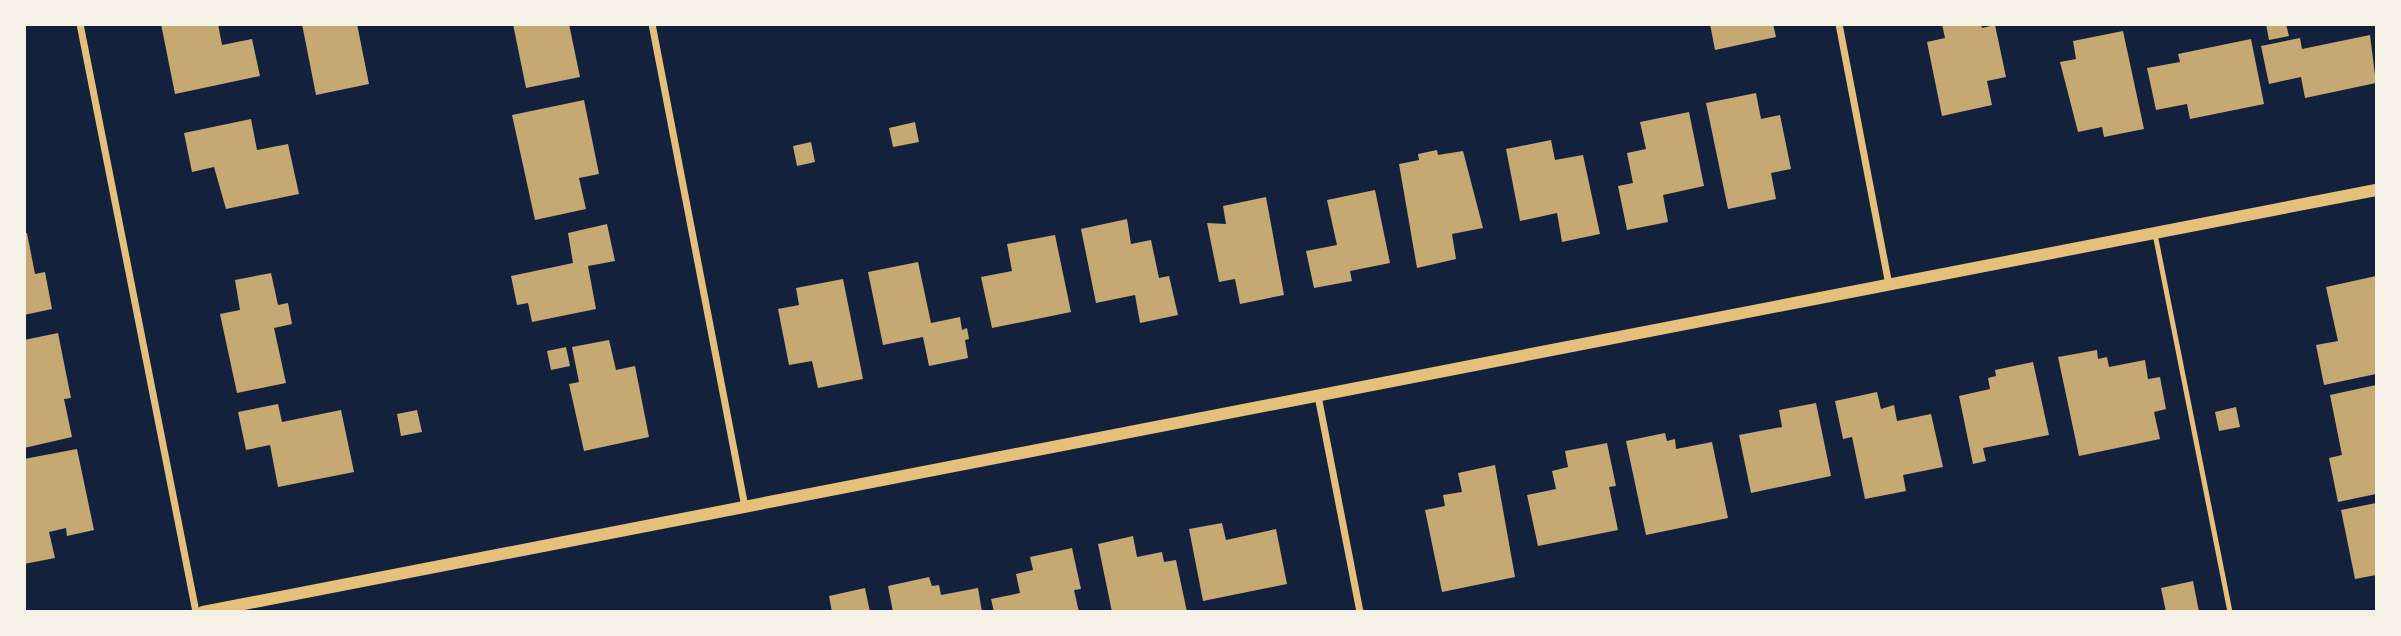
<svg xmlns="http://www.w3.org/2000/svg" width="2401" height="636" viewBox="0 0 2401 636" font-family="Georgia,serif">
<style>
.building{fill:#c6a872}
.lines{fill:none;stroke-linecap:round;stroke-linejoin:round}
.service{stroke:#e5c07b;stroke-width:5}
.minor{stroke:#e5c07b;stroke-width:7}
.tertiary{stroke:#e5c07b;stroke-width:12}
</style>
<rect width="100%" height="100%" fill="#14213d"/>
<g class="building">
<polygon points="161,24 218,24 222,45 252,39 260,76 175,94"/>
<polygon points="302,24 357,24 369,84 316,95"/>
<polygon points="513,24 569,24 580,77 526,88"/>
<polygon points="1710,24 1773,24 1776,37 1715,50"/>
<polygon points="1942,24 1981,24 1982,28 1995,25 2006,77 1987,81 1992,105 1942,116 1927,42 1945,38"/>
<polygon points="2266,24 2286,24 2289,36 2269,40"/>
<polygon points="2123,31 2144,129 2104,137 2102,127 2078,132 2060,62 2076,59 2073,41"/>
<polygon points="2370,35 2376,83 2305,98 2301,77 2269,84 2261,46 2300,38 2302,49"/>
<polygon points="2251,39 2264,104 2190,119 2187,104 2156,110 2147,68 2180,62 2178,54"/>
<polygon points="1756,93 1761,119 1780,115 1791,169 1771,173 1776,199 1728,209 1706,103"/>
<polygon points="584,100 599,174 579,178 586,209 535,220 512,115"/>
<polygon points="1689,112 1704,186 1663,195 1668,222 1627,230 1618,186 1633,183 1627,153 1646,149 1640,122"/>
<polygon points="251,119 257,150 288,144 299,194 226,209 214,167 192,172 184,133"/>
<polygon points="915,122 919,142 893,147 889,128"/>
<polygon points="1551,140 1555,160 1583,155 1600,234 1562,242 1557,213 1520,221 1506,149"/>
<polygon points="811,142 815,162 797,166 793,146"/>
<polygon points="1437,150 1438,155 1463,151 1483,228 1452,234 1456,259 1417,268 1399,164 1419,160 1418,154"/>
<polygon points="1375,190 1390,263 1350,271 1352,281 1314,288 1306,251 1337,245 1327,200"/>
<polygon points="1266,197 1284,295 1240,304 1235,279 1219,282 1207,223 1226,224 1223,206"/>
<polygon points="1127,219 1131,244 1151,240 1159,278 1169,276 1178,315 1140,323 1135,295 1096,303 1081,229"/>
<polygon points="607,224 615,261 588,266 596,309 532,322 528,303 517,305 511,276 573,263 568,233"/>
<polygon points="27,233 35,274 45,272 52,309 24,315 24,234"/>
<polygon points="1055,235 1071,312 992,328 981,277 1012,271 1007,244"/>
<polygon points="918,262 931,323 960,317 962,330 967,328 969,339 965,340 968,358 929,366 923,337 883,345 868,272"/>
<polygon points="271,273 278,305 288,303 292,324 274,328 286,383 237,393 220,314 240,310 235,280"/>
<polygon points="2376,276 2376,374 2324,385 2316,345 2338,341 2326,287"/>
<polygon points="843,279 863,379 818,388 812,361 789,365 778,309 799,305 796,288"/>
<polygon points="58,333 71,398 64,399 72,437 24,448 24,340"/>
<polygon points="609,340 616,370 635,366 649,437 584,451 569,384 579,382 572,347"/>
<polygon points="566,347 570,366 551,370 547,351"/>
<polygon points="2097,350 2098,359 2107,357 2109,367 2145,360 2148,379 2160,377 2166,409 2154,412 2160,439 2079,456 2058,357"/>
<polygon points="2033,362 2049,435 1983,448 1986,461 1973,464 1959,396 1990,389 1988,378 1996,376 1995,370"/>
<polygon points="2376,385 2376,494 2338,502 2329,458 2342,455 2330,395"/>
<polygon points="1877,392 1881,409 1894,405 1897,421 1931,414 1943,467 1903,475 1906,491 1865,499 1852,437 1843,439 1835,401"/>
<polygon points="1816,403 1831,476 1751,493 1739,435 1782,427 1779,410"/>
<polygon points="278,404 282,422 341,410 354,472 278,487 270,445 246,450 238,412"/>
<polygon points="2236,407 2240,427 2219,431 2215,412"/>
<polygon points="417,410 422,432 401,436 397,414"/>
<polygon points="1665,433 1667,441 1675,439 1676,449 1712,442 1728,518 1646,535 1626,441"/>
<polygon points="1607,443 1616,486 1609,487 1618,530 1538,546 1527,495 1556,489 1552,471 1568,467 1565,451"/>
<polygon points="77,449 94,530 67,536 66,528 49,532 55,558 24,564 24,459"/>
<polygon points="1495,465 1515,577 1442,592 1425,510 1445,506 1443,495 1462,492 1458,473"/>
<polygon points="2376,503 2376,575 2355,579 2341,510"/>
<polygon points="1222,523 1226,540 1276,529 1287,584 1203,601 1189,529"/>
<polygon points="1133,536 1137,557 1162,552 1164,562 1176,560 1187,612 1112,612 1098,544"/>
<polygon points="1072,548 1081,589 1074,590 1079,612 994,612 991,599 1020,593 1016,574 1033,570 1030,557"/>
<polygon points="929,577 932,586 939,585 941,595 978,588 982,612 893,612 888,586"/>
<polygon points="2193,581 2199,612 2166,612 2161,588"/>
<polygon points="865,588 870,612 832,612 829,596"/>
</g>
<g class="lines">
<polyline class="service" points="2155,234 2230,612"/>
<g class="minor">
<polyline points="80,24 196,612"/>
<polyline points="652,24 745,507"/>
<polyline points="1839,24 1889,285"/>
<polyline points="1318,396 1360,612"/>
</g>
<polyline class="tertiary" points="203,612 2376,190"/>
</g>
<rect width="2401" height="636" fill="none" stroke="#f6f1e7" stroke-width="52"/>
</svg>
